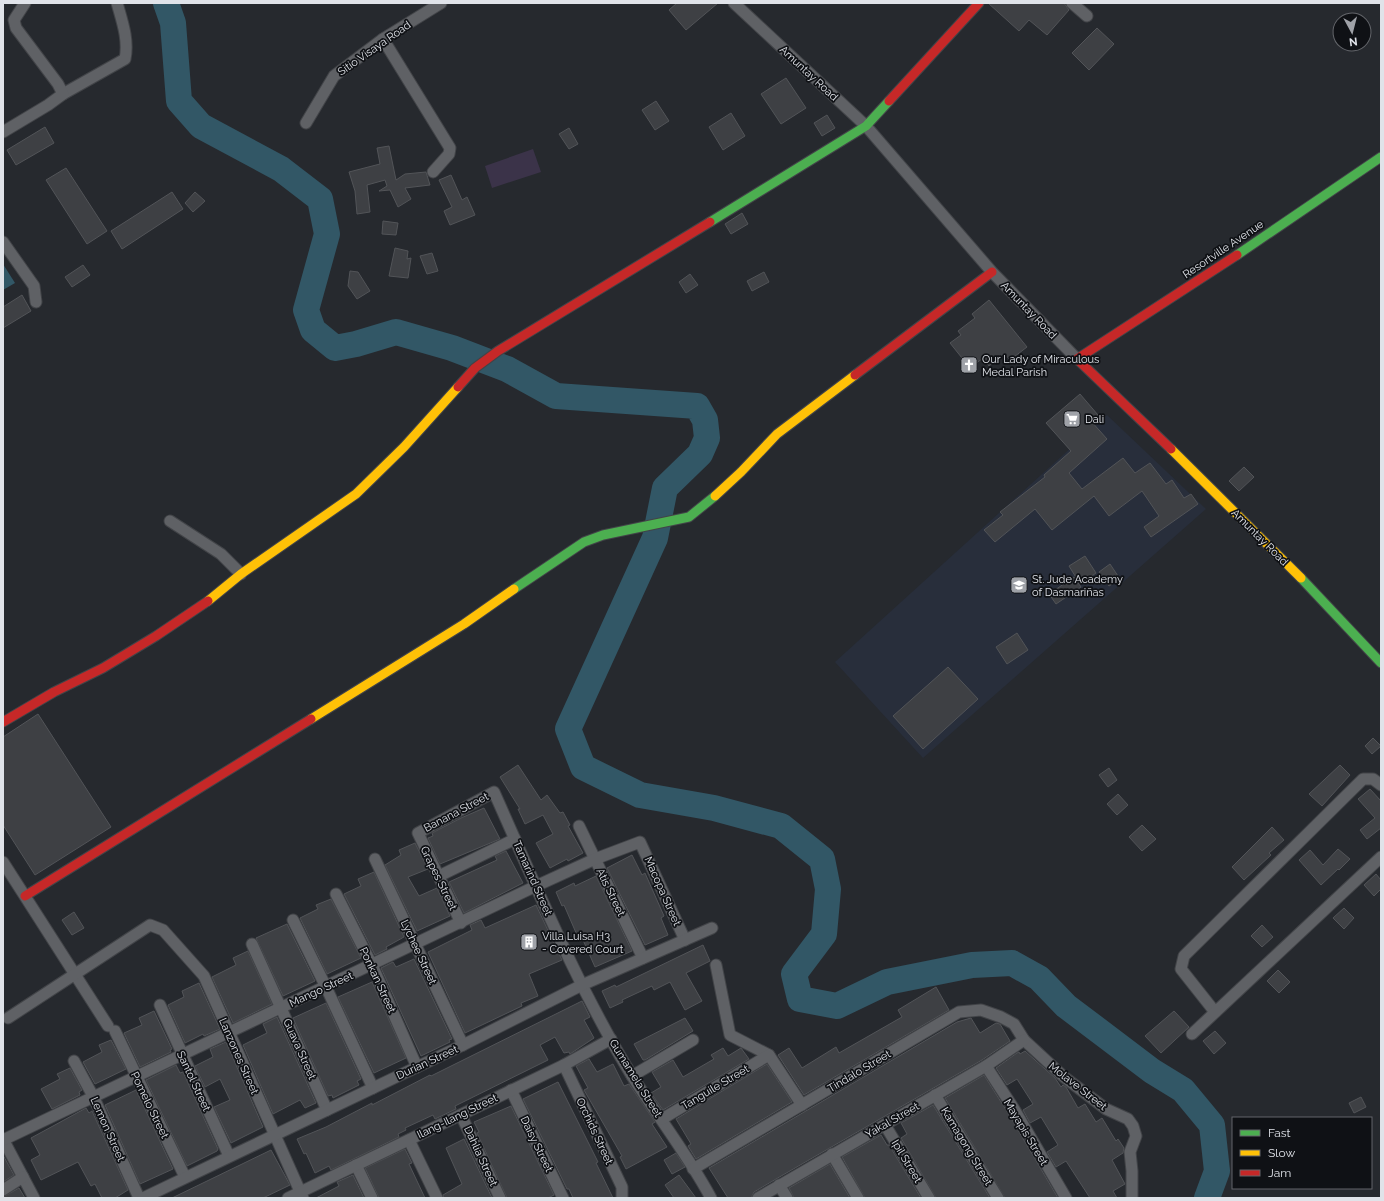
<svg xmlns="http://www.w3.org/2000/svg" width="1384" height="1201" viewBox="0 0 1384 1201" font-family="Raleway,sans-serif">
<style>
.built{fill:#282e3b}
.green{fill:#3b3349}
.water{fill:#325766}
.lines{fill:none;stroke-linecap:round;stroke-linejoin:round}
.river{stroke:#325766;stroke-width:26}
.building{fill:#3e4044;stroke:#525458}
.street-casing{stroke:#424448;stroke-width:13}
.fast-casing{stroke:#424448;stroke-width:11}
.slow-casing{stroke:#424448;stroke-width:11}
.jam-casing{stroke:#424448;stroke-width:11}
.street{stroke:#5f6165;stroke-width:11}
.fast{stroke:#4caf50;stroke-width:9}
.slow{stroke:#ffc107;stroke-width:9}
.jam{stroke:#c62828;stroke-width:9}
.labels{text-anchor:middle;stroke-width:3.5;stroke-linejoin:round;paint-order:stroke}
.street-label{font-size:11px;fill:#e0e3e9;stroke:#0f1115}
.poi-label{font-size:11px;fill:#e0e3e9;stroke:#0f1115;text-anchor:start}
</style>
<rect width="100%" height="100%" fill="#26292e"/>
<polygon class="built" points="1107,415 1206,509 923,758 835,662"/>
<polygon class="green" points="533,149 541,172 492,188 485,166"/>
<polygon class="water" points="3,264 15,283 3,290"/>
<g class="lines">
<polyline class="river" points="166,3 173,23 179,101 201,126 281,169 320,199 327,234 306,310 313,330 335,348 356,344 396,332 452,348 507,369 556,396 697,406 705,420 707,438 700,454 665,488 655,538 568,729 583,767 640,795 714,808 781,826 822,859 828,889 824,934 794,974 800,999 837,1006 887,982 972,965 1012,963 1039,978 1066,1006 1152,1071 1183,1090 1212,1125 1217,1171 1207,1198"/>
</g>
<g class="building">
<polygon points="677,3 718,3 686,30 669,10"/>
<polygon points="988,3 1064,3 1069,10 1047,35 1029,20 1019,31"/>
<polygon points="1097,28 1114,44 1089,70 1072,53"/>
<polygon points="786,78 806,108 781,124 761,94"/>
<polygon points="656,101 669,121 655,130 642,110"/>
<polygon points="731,113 745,136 723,150 709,127"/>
<polygon points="827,115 835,128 822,136 814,123"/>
<polygon points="45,127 54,143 16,165 7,150"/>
<polygon points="569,128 578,144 569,149 559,134"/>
<polygon points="389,146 396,180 405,174 426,172 430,185 405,188 411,199 398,207 390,190 379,191 387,186 385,180 367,185 370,212 357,214 355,191 349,172 380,164 377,148"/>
<polygon points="66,168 107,231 87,244 46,180"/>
<polygon points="451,175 462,200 467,197 475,215 450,225 444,211 452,207 439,180"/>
<polygon points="172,192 183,209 122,249 111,231"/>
<polygon points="195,192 205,201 193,212 185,203"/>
<polygon points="742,213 748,224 731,234 725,224"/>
<polygon points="383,221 398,223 396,235 382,234"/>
<polygon points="395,248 408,251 407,259 411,258 408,278 389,276"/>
<polygon points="432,253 438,271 427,274 420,256"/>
<polygon points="83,265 90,275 72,287 65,277"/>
<polygon points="350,271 358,272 370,291 357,299 348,286"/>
<polygon points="764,272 769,282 752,291 747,281"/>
<polygon points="690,274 698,285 686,293 679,282"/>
<polygon points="22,295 31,311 3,328 3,307"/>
<polygon points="989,300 1027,347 1010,360 1004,353 989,366 983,358 970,368 950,343 961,335 958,331 975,318 972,314"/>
<polygon points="1080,394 1098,415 1091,421 1107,439 1069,473 1082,489 1123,458 1135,473 1150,463 1166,484 1172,480 1184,498 1191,494 1198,504 1151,537 1144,527 1159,516 1142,491 1109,516 1094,496 1052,530 1035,509 995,542 984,530 1003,515 1000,512 1045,477 1044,475 1071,451 1046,423"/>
<polygon points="1244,467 1254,477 1239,491 1229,481"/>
<polygon points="1085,556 1096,573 1080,584 1069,566"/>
<polygon points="1110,564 1120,579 1109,586 1099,572"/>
<polygon points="1074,577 1081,587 1056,604 1049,594"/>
<polygon points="1017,633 1028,650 1007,664 996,647"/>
<polygon points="948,667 978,699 923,749 893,716"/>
<polygon points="38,714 111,827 35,875 3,825 3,737"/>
<polygon points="1373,738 1381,746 1372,754 1365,746"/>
<polygon points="518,765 541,800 547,795 560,813 563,812 570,825 568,826 583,853 568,861 567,859 550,868 536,843 553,834 543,815 525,824 518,809 520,809 500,777"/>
<polygon points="1340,765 1350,775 1322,806 1309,794"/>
<polygon points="1109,768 1117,780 1108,787 1099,775"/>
<polygon points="1370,789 1381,801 1381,828 1367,839 1360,830 1375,818 1358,799"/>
<polygon points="1118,794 1128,805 1117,815 1107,804"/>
<polygon points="484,808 500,839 440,864 428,838 433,836 432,833 461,818"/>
<polygon points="1142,825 1156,839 1142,851 1129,837"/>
<polygon points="1272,827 1284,840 1269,853 1271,855 1244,880 1232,867"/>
<polygon points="415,843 428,869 408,877 419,896 437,888 450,916 417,931 385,865 401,855 399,850"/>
<polygon points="1338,849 1350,859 1339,870 1338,869 1321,885 1299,860 1310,850 1323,865"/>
<polygon points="506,851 523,883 464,913 449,882 497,860 495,856"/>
<polygon points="632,855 642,875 645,873 664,916 661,918 668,935 645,945 607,868"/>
<polygon points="374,872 404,937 386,947 387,949 375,955 344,894 361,886 358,879"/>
<polygon points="1376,874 1381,880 1381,889 1374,896 1364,885"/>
<polygon points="596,876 632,951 595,967 583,940 580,942 564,905 562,906 556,892 574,883 575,886"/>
<polygon points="331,899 361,958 327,974 300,918 318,909 316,905"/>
<polygon points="536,905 562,960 529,974 538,996 521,1003 522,1006 465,1033 428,952 472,930 470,925 481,920 485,928"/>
<polygon points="1344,908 1354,918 1344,929 1333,918"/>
<polygon points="74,912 84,928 72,935 62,920"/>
<polygon points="287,924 315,981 283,996 256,938"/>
<polygon points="1262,925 1273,937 1262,947 1251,936"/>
<polygon points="703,945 710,961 686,973 702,1001 685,1010 670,982 654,990 652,986 622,1000 623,1002 610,1008 602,991 615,985 616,987"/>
<polygon points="248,951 272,1004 233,1023 212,977 236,965 233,958"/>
<polygon points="414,959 452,1039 449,1040 450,1042 421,1056 381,968 393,962 396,967"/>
<polygon points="1278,970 1290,982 1279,993 1267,981"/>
<polygon points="372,982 406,1058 374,1073 338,997"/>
<polygon points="199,983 220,1029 204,1036 203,1034 185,1043 168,1005 184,997 182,991"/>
<polygon points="936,987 949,1010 804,1095 778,1055 789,1048 802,1068 836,1047 839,1053 902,1017 898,1010"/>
<polygon points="582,1001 590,1017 584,1020 594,1038 570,1054 569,1052 564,1053 555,1037 540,1045 548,1060 455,1106 456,1109 435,1119 433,1115 405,1128 406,1130 398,1134 399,1137 331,1170 329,1166 315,1173 306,1153 304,1154 297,1139 326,1127 372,1103 372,1105 430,1075 431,1076"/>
<polygon points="326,1003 361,1079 357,1081 359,1085 333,1098 332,1095 328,1096 293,1018"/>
<polygon points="154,1011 172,1049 170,1050 171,1052 140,1067 124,1033 142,1025 139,1018"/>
<polygon points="1174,1011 1189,1027 1161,1053 1145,1036"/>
<polygon points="277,1017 316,1103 305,1108 300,1100 273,1114 243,1045 267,1033 263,1024"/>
<polygon points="685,1018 693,1031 645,1060 643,1060 634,1044"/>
<polygon points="971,1018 980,1033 996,1023 1000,1024 1010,1041 982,1060 776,1179 754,1192 751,1198 728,1198 709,1168 957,1022"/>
<polygon points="1215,1031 1226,1043 1214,1054 1203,1041"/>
<polygon points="111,1040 126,1069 95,1084 83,1062 102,1052 99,1045"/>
<polygon points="226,1042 263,1127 231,1143 214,1107 230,1100 220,1079 205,1087 195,1066 213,1057 210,1049"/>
<polygon points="723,1048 728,1056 741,1048 749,1059 663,1110 651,1093 661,1087 652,1072 673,1060 683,1077 714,1059 711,1055"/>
<polygon points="1025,1051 1055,1078 1061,1087 1063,1085 1066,1087 1078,1108 1085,1104 1096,1122 1102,1118 1116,1141 1118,1139 1124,1148 1123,1153 1112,1160 1125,1184 1113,1191 1117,1198 1090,1198 1066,1161 1056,1167 1047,1152 1058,1145 1041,1117 1030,1123 1023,1110 1033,1104 1017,1079 1007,1085 996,1068 1017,1053 1019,1052 1020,1054"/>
<polygon points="589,1059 597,1072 613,1064 624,1086 629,1084 655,1122 652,1124 667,1147 626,1169 620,1157 622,1156 584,1090 588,1088 576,1066"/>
<polygon points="767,1064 792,1102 696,1159 688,1146 691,1144 676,1119"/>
<polygon points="176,1065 180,1073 183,1072 218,1149 217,1151 187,1166 146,1080"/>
<polygon points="70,1068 82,1090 79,1092 80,1095 52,1109 41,1089 60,1079 57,1074"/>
<polygon points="984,1075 1008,1113 1058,1198 1005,1198 945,1098"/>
<polygon points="558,1082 598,1162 596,1163 613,1198 573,1198 569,1189 567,1189 523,1099"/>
<polygon points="136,1090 173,1169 140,1184 105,1105"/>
<polygon points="1361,1097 1366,1107 1354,1113 1349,1103"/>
<polygon points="933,1105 990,1198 936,1198 901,1138 907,1134 901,1123"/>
<polygon points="511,1106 554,1195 548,1198 507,1198 477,1133 479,1132 474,1122"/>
<polygon points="86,1108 89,1113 92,1111 128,1190 115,1198 102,1198 95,1184 91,1186 78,1162 41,1180 31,1160 40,1155 31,1138"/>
<polygon points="881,1135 887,1145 889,1145 921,1198 865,1198 842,1157"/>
<polygon points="464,1139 492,1198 444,1198 443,1195 462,1184 446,1148"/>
<polygon points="405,1149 412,1163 409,1164 425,1198 379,1198 365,1168"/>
<polygon points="271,1150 290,1185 263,1198 172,1198"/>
<polygon points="676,1153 685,1167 672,1174 664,1160"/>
<polygon points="3,1155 14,1175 3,1182"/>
<polygon points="830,1164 850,1198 794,1198 789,1188"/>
<polygon points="353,1175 364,1198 316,1198 339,1186 337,1182"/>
<polygon points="679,1175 696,1198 674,1198 665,1185"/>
<polygon points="19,1188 25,1198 3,1198 3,1197"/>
</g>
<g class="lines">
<g class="street-casing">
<g id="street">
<polyline points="734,3 866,126 992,272 1077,359"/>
<polyline points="1072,3 1087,16"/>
<polyline points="383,39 450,148 449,154 433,172"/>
<path d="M63,94L125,59C129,40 122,21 117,3"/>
<polyline points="306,123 334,76 383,39 441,3"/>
<polyline points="3,132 48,105 63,94 58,84 16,28 14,20 25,3"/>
<polyline points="3,242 34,286 36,302"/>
<polyline points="170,521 221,554 241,574"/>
<polyline points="579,826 643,958"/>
<polyline points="375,859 463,1045"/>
<polyline points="3,862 108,1026"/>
<polyline points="439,876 515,839"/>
<polyline points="336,894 372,965 417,1067"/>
<polyline points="293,920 326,987 373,1088"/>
<path d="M461,923L418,833L494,792C537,888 577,986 632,1076C658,1117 688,1155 711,1198"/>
<polyline points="252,944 327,1110"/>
<polyline points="716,965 730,1035 769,1055 802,1105"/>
<polyline points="160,1005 229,1156"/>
<polyline points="1215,1012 1181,969 1184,956 1363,779 1373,779 1381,785"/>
<polyline points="8,1018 150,925 163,930 204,976 303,1198"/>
<polyline points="115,1031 185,1177"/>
<polyline points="1192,1034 1381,857"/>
<polyline points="74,1061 94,1098 139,1198"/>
<polyline points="564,1065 622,1187 622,1198"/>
<polyline points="986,1066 1014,1109 1066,1198"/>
<polyline points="632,1076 693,1040"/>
<polyline points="511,1090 563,1198"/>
<polyline points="935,1095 998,1198"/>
<polyline points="461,1115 500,1198"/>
<polyline points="662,1119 769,1055"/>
<polyline points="885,1125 929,1198"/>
<polyline points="3,1139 34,1198"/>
<polyline points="3,1140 536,886 595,859 640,842 685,940"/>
<polyline points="409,1140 437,1198"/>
<polyline points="832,1154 858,1198"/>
<polyline points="356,1165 372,1198"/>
<polyline points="693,1169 959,1012 981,1010 1001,1017 1014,1024 1024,1040 1064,1077 1106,1109 1128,1119 1133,1126 1136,1136 1130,1152 1132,1171 1132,1198"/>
<polyline points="779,1185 787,1198"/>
<polyline points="3,1190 23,1177"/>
<polyline points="143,1198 463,1045 582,985 712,928"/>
<polyline points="288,1198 564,1065 611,1039"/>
<polyline points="758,1198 986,1066 1024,1040"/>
</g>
</g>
<g class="fast-casing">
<g id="fast">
<polyline points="710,222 866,126 889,101"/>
<polyline points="1237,255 1381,157"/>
<polyline points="1301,578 1381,663"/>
<polyline points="514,589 584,542 603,535 689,517 715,496"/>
</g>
</g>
<g class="slow-casing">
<g id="slow">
<polyline points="1171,449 1301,578"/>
<polyline points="715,496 741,472 777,434 855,375"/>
<polyline points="208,601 241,574 356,494 404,447 458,387"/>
<polyline points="311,719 464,624 514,589"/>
</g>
</g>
<g class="jam-casing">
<g id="jam">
<polyline points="889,101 979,3"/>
<polyline points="855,375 992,272"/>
<polyline points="458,387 475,368 498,351 710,222"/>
<polyline points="1171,449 1077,359 1237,255"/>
<polyline points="3,722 54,692 103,668 156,636 208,601"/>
<polyline points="25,896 311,719"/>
</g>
</g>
<use href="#street" class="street"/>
<use href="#fast" class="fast"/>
<use href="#slow" class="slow"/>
<use href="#jam" class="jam"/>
</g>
<defs>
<g id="church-square" transform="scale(0.9)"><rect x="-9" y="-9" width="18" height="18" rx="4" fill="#9fa2a8" stroke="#0f1115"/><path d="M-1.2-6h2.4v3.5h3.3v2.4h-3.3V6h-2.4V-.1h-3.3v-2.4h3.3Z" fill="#fff"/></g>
<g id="supermarket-square" transform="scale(0.9)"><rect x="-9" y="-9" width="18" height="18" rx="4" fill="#9fa2a8" stroke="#0f1115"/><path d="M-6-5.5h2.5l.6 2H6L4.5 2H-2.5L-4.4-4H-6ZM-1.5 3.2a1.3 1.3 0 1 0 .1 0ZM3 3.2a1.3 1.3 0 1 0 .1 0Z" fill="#fff"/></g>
<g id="school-square" transform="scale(0.9)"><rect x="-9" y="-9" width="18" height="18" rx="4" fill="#9fa2a8" stroke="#0f1115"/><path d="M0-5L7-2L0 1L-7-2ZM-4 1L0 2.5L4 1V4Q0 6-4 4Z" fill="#fff"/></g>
<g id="building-square" transform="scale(0.9)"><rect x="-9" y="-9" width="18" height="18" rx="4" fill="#9fa2a8" stroke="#0f1115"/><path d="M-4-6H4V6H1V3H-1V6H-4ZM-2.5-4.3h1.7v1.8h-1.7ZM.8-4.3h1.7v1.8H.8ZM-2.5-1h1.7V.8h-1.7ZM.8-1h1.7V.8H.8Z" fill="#fff"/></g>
</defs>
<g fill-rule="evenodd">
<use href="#church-square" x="969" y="365"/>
<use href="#supermarket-square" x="1072" y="419"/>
<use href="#school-square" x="1019" y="585"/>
<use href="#building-square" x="529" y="942"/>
</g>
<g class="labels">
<g class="street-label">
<text transform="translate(374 48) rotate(-35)" y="4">Sitio Visaya Road</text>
<text transform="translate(809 73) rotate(43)" y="4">Amuntay Road</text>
<text transform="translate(1223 249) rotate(-34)" y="4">Resortville Avenue</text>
<text transform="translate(1029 310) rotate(46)" y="4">Amuntay Road</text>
<text transform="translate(1260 537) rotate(45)" y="4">Amuntay Road</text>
<text transform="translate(456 812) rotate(-28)" y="4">Banana Street</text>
<text transform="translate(439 878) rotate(64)" y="4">Grapes Street</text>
<text transform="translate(533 878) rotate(66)" y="4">Tamarind Street</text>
<text transform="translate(663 891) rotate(66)" y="4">Macopa Street</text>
<text transform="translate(611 892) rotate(64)" y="4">Atis Street</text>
<text transform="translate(419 952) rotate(65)" y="4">Lychee Street</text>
<text transform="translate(378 980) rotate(65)" y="4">Ponkan Street</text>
<text transform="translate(321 989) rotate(-25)" y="4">Mango Street</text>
<text transform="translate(300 1049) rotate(66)" y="4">Guava Street</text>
<text transform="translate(239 1056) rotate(66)" y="4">Lanzones Street</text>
<text transform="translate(427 1062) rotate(-25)" y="4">Durian Street</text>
<text transform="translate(859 1071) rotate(-31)" y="4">Tindalo Street</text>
<text transform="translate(636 1078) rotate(58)" y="4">Gumamela Street</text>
<text transform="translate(194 1081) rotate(65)" y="4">Santol Street</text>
<text transform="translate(1078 1086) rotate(38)" y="4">Molave Street</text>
<text transform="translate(715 1087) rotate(-31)" y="4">Tanguile Street</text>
<text transform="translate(150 1105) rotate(64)" y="4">Pomelo Street</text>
<text transform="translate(457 1116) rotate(-26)" y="4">Ilang-Ilang Street</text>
<text transform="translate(892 1120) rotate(-30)" y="4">Yakal Street</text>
<text transform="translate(108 1129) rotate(66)" y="4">Lemon Street</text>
<text transform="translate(595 1131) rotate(65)" y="4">Orchids Street</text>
<text transform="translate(1026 1132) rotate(59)" y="4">Mayapis Street</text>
<text transform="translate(537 1144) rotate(64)" y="4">Daisy Street</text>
<text transform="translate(967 1146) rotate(59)" y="4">Kamagong Street</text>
<text transform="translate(481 1156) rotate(65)" y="4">Dahlia Street</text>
<text transform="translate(907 1161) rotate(59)" y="4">Ipil Street</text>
</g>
<g class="poi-label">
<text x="982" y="363">Our Lady of Miraculous<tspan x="982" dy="13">Medal Parish</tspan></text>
<text x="1085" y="423">Dali</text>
<text x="1032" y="583">St. Jude Academy<tspan x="1032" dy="13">of Dasmariñas</tspan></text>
<text x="542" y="940">Villa Luisa H3<tspan x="542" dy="13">- Covered Court</tspan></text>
</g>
</g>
<rect width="1384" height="1201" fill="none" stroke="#e0e3e9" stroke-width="8"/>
<rect x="1232" y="1117" width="140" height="72" fill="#0f1115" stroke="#63656a"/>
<rect x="1240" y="1130" width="20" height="6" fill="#4caf50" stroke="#63656a"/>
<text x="1268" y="1137" font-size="12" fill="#e0e3e9">Fast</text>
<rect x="1240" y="1150" width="20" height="6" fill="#ffc107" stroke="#63656a"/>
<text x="1268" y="1157" font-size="12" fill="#e0e3e9">Slow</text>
<rect x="1240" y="1170" width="20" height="6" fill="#c62828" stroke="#63656a"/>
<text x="1268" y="1177" font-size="12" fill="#e0e3e9">Jam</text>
<g transform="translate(1352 32) rotate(173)"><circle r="19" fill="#0f1115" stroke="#63656a"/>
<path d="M0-3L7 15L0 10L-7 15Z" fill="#9fa2a8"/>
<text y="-6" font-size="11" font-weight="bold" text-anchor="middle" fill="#e0e3e9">N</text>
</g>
</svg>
